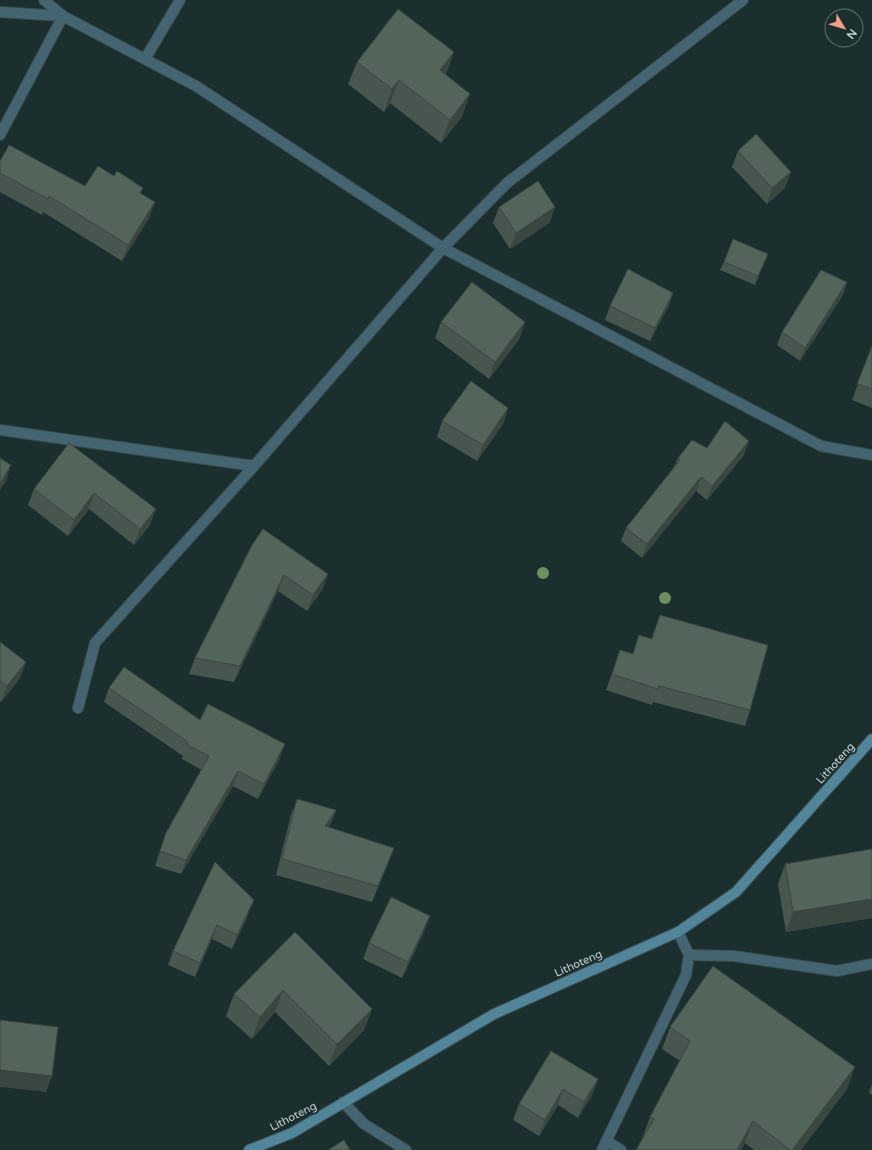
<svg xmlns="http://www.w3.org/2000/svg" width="872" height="1150" viewBox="0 0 872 1150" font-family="'Varela Round',sans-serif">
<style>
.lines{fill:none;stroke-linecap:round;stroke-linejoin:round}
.service-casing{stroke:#3a4d4d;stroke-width:12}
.minor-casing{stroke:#3a4d4d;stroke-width:12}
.secondary-casing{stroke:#3a4d4d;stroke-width:12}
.service{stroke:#456472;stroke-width:10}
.minor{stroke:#456472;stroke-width:10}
.secondary{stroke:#52849a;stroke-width:10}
.tree{fill:#6e8f5f}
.wall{fill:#47564e}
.shaded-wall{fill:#3a4640}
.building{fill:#53645b;stroke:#3a4640}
.labels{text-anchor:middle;stroke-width:4;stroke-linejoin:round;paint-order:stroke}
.street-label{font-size:11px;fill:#c8d4d4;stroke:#1b2f2f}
</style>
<rect width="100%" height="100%" fill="#1b2f2f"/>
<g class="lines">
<g class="service-casing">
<g id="service">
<polyline points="78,708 95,643 254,466"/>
<polyline points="343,1102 364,1124 406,1150"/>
<polyline points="606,1141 621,1150"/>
</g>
</g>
<g class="minor-casing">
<g id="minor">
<polyline points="44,0 63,16 196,86 443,248 821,446 872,455"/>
<polyline points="0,12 63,16 0,135"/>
<polyline points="145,59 180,0"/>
<polyline points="0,430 254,466 443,248 507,183 743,0"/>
<polyline points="689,955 734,956 837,971 872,964"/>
<polyline points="602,1150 686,975 689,955 678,932"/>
</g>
</g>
<g class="secondary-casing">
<polyline id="secondary" points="249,1150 292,1133 494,1014 678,932 736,892 872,739"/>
</g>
<use href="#service" class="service"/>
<use href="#minor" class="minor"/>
<use href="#secondary" class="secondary"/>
</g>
<g class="tree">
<circle cx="543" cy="573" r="6"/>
<circle cx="665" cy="598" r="6"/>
</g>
<g class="wall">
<polygon points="357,62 446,75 462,117 441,143 390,103 384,112 348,84"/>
<polygon points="738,151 785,188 767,204 732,167"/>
<polygon points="0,161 85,186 114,176 143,188 141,193 149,218 122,261 43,212 42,215 0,192"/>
<polygon points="499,207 555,207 549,223 510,249 493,223"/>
<polygon points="768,254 755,285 720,270 724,262"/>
<polygon points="847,282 843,295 800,361 777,345 782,332"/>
<polygon points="673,293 668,307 650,341 605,320 610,306"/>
<polygon points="441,322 520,338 489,379 435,338"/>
<polygon points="872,346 872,408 852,400"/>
<polygon points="508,408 503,424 477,461 437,437 442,421"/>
<polygon points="69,443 150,525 134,545 89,509 68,536 28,505 34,489"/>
<polygon points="707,448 744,455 707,500 696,491 642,558 621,541 626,528 674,467 678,458"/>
<polygon points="263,529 328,574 322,590 307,611 278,591 234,682 189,674 195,658"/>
<polygon points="660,615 750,710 745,726 653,702 652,705 606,690 620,650 633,654 639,635 651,639"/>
<polygon points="0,642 26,662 20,678 1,702 0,701"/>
<polygon points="109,688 200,720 280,758 258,799 233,786 181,874 155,866 166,833 202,770 182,759 183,756 104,702"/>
<polygon points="297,799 336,810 329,827 388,864 372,902 276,875 291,815"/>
<polygon points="872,849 872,918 786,932 778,884 785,864"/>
<polygon points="215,862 248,915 232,949 212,939 195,977 168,965 173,951"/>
<polygon points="295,932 372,1009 364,1030 329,1066 275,1012 252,1039 226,1016 234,994"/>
<polygon points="424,932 402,978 363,959 369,943"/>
<polygon points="670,1027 847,1089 801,1150 754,1150 745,1143 741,1150 636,1150 642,1139 650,1117 680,1061 662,1049"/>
<polygon points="551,1051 598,1079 592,1095 578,1118 558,1105 539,1136 513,1120 519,1104"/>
<polygon points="872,1084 872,1095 869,1093"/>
</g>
<g class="shaded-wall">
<polygon points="454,52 446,75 440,70"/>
<polygon points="399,80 390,103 384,112 392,89"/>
<polygon points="470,94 462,117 441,143 450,120"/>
<polygon points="791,172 785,188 767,204 772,188"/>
<polygon points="155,202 149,218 122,261 128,245"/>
<polygon points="555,207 549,223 510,249 516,233"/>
<polygon points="847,282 843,295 800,361 805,348"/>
<polygon points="673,293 668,307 650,341 655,328"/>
<polygon points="525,322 520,338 489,379 495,362"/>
<polygon points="508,408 503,424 477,461 483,445"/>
<polygon points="749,441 744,455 707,500 712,486"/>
<polygon points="11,465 6,481 0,490 0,484"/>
<polygon points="701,477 696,491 642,558 647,544"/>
<polygon points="94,493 89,509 68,536 74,520"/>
<polygon points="156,509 150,525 134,545 140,529"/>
<polygon points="328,574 322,590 307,611 313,595"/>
<polygon points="284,575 278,591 234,682 240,666"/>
<polygon points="26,662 20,678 1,702 7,686"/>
<polygon points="285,744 280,758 258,799 264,784"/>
<polygon points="238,771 233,786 181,874 186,860"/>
<polygon points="336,810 330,826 319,842 325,826"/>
<polygon points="394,848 388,864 372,902 378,886"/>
<polygon points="872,899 872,918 786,932 793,912"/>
<polygon points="254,900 248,915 232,949 237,935"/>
<polygon points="430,916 424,932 402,978 408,962"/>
<polygon points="217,925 212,939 195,977 200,963"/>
<polygon points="283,990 275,1012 252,1039 260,1017"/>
<polygon points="372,1009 364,1030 329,1066 337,1044"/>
<polygon points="855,1067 847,1089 801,1150 792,1150"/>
<polygon points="0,1070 52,1076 46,1092 0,1087"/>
<polygon points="598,1079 592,1095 578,1118 584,1102"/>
<polygon points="563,1089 558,1105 539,1136 545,1120"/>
<polygon points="753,1121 745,1143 741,1150 737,1150"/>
</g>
<g class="building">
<polygon points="398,9 454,52 440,70 470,94 450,120 399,80 392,89 357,62"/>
<polygon points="756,134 791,172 772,188 738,151"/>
<polygon points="9,145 85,186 98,166 114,176 117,171 143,188 140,193 155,202 128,245 49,196 48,199 0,173 0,161"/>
<polygon points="538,181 555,207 516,233 499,207"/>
<polygon points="733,239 768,254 758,276 724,262"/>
<polygon points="628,269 673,293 655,328 610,306"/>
<polygon points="821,270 847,282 805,348 782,332"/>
<polygon points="472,282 525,322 495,362 441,322"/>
<polygon points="872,346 872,389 857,384"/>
<polygon points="471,381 508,408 483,445 442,421"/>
<polygon points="725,421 749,441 712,486 701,477 647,544 626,528 680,460 678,458 692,440 707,448"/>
<polygon points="69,443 156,509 140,529 94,493 74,520 34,489"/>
<polygon points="0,458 11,465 0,484"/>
<polygon points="263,529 328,574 313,595 284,575 240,666 195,658 252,545"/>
<polygon points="660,615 768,645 750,710 659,686 658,689 612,674 620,650 633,654 639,635 652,639"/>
<polygon points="0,642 26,662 7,686 0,681"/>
<polygon points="124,667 200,720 208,704 285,744 264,784 238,771 186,860 160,851 166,833 209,756 187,745 188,742 109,688"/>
<polygon points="297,799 336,810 325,826 394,848 378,886 282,859"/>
<polygon points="872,849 872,899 793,912 785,864"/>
<polygon points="215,862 254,900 237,935 217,925 200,963 173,951"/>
<polygon points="391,897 430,916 408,962 369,943"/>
<polygon points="295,932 372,1009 337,1044 283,990 260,1017 234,994"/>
<polygon points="713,966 855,1067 792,1150 790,1150 753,1121 737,1150 636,1150 654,1119 650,1117 690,1041 670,1027"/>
<polygon points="0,1020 58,1027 52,1076 0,1070"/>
<polygon points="551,1051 598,1079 584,1102 563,1089 545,1120 519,1104"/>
<polygon points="344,1140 350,1150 328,1150"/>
</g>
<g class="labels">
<g class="street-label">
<text transform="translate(835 763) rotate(-48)" y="4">Lithoteng</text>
<text transform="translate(578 963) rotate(-24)" y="4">Lithoteng</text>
<text transform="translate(293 1116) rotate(-27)" y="4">Lithoteng</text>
</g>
</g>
<g transform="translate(844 28) rotate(128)"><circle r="19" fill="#1b2f2f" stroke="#607171"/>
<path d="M0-3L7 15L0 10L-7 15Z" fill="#f49e8a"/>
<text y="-6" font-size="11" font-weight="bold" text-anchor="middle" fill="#c8d4d4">N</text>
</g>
</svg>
